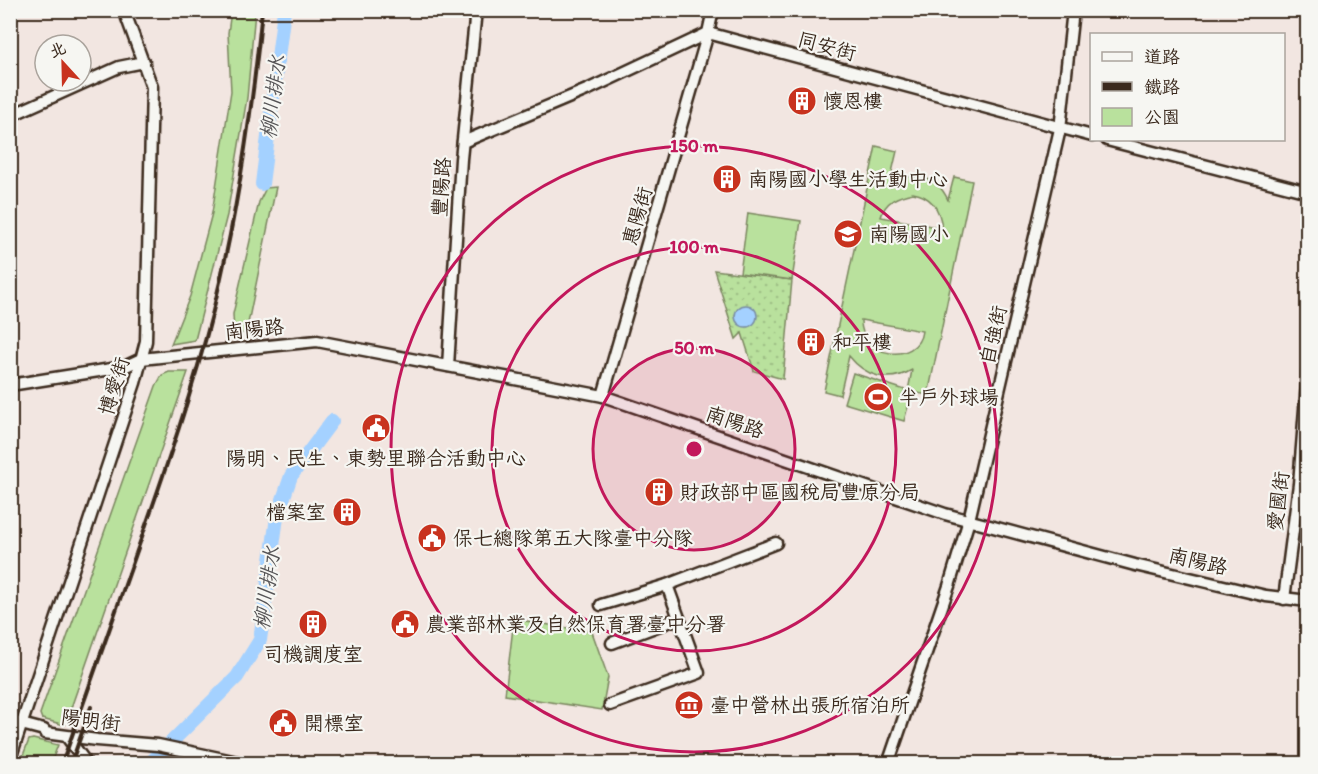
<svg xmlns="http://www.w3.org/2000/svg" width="1318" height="774" viewBox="0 0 1318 774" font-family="Itim,'LXGW WenKai TC',sans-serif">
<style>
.grass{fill:url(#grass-dots);stroke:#7a865e;stroke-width:1.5}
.green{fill:#b9e19d;stroke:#7a865e;stroke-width:1.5;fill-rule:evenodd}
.water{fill:#a4d1ff;stroke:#7a8ea5;stroke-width:1.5}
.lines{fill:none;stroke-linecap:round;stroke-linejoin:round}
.canal{stroke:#a4d1ff;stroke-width:14}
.minor-casing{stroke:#3b2a1e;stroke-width:15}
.minor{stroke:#f6f6f2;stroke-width:10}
.rail{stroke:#3b2a1e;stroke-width:4}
.ring{fill:none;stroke:#c2185b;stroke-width:3}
.labels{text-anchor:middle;stroke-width:4.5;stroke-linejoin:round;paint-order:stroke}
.street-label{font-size:20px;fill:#3b2a1e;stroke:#f6f6f2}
.poi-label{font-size:20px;fill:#3b2a1e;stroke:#f6f6f2;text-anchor:start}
.water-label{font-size:21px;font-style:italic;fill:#555456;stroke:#f6f6f2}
.centre{fill:#c2185b;stroke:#f6f6f2;stroke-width:3}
.ring-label{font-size:18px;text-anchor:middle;font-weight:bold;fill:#c2185b;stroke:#f6f6f2;stroke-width:4.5;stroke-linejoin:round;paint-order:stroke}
</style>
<defs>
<pattern id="grass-dots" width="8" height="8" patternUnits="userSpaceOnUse" patternTransform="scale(1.5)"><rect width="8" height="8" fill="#b9e19d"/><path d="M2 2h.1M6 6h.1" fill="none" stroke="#a0c187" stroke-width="1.8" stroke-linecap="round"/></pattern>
</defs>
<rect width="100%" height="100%" fill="#f2e6e1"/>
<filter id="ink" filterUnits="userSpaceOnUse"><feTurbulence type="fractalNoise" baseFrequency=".0167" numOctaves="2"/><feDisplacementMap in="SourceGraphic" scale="12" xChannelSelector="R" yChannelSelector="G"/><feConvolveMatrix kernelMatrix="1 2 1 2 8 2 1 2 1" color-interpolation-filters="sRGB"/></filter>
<g filter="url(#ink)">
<polygon class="grass" points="714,270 792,280 783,379 754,371 742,333 736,339"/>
<g class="green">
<polygon points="231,11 255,11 247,98 227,215 195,340 171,344 190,296 212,213 231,91 228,33"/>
<path d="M876,146L897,151L889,185C911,170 937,175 948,200L954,177L972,181L928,395L912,392L904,421L844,403L853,373L908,391L912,370C888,384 865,376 849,356L840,395L824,391ZM913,193C932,196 940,210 942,228L881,217C885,201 898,196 913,193ZM861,320L922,331C918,365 860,359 861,320Z"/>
<polygon points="276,187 246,333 234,334 233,314 259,202 266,188"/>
<polygon points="748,213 801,221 792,280 740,273"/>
<polygon points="169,372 188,372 65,725 42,719 40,714 156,386 162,375"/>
<polygon points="514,619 592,632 608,677 602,710 505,695"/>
<polygon points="33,739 58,745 51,763 20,763 29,740"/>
</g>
<circle class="water" cx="746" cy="316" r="11"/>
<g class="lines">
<g class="canal">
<polyline points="262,184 284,10"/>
<polyline points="149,764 237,677 260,640 277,517 291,476 332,421"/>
</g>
<g class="minor-casing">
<g id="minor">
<polyline points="10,116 119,67 144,62"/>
<polyline points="1107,140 1308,192"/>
<polyline points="463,142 589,89 708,33 1092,136"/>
<polyline points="448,366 461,159 476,10"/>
<polyline points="10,385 124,367 141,359 317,341 603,396 945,514 1135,565 1266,596 1308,601"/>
<polyline points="603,396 708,33 713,10"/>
<polyline points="1284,599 1299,484 1308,371"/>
<polyline points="601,605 667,585 776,543"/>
<polyline points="612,643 679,618"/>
<polyline points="610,705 699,673 667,585"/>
<polyline points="10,721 44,730 45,733 97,740 158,745 247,764"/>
<polyline points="67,737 87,764"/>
<polyline points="10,759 135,383 146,341 152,87 124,10"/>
<polyline points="888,764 949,586 969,520 1060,129 1073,10"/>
</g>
</g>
<use href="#minor" class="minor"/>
<g class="rail">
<path d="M62,764C87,691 113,618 139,545C166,468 193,390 213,311C238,212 252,112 262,10"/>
<polyline points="71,764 91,707"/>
</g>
</g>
</g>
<circle cx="694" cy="449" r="101" fill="#c2185b" fill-opacity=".12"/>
<g class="ring">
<circle cx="694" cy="449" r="101"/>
<circle cx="694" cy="449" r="202"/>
<circle cx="694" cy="449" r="303"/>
</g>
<defs>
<g id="building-disc" transform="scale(1.5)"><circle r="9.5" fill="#c8321e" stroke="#f6f6f2"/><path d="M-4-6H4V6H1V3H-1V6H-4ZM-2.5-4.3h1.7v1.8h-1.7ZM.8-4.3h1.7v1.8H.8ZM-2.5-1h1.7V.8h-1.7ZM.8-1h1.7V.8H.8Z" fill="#fff"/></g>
<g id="school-disc" transform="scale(1.5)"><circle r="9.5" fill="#c8321e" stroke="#f6f6f2"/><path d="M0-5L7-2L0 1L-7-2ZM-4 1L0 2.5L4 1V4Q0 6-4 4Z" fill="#fff"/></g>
<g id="stadium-disc" transform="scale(1.5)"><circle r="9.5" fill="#c8321e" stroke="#f6f6f2"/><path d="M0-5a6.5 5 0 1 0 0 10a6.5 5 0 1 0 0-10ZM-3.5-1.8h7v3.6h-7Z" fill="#fff"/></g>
<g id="civic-disc" transform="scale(1.5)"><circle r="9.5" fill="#c8321e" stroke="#f6f6f2"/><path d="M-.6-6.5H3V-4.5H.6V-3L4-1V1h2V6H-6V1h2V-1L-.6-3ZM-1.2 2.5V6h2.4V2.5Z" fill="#fff"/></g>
<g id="museum-disc" transform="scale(1.5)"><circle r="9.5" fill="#c8321e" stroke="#f6f6f2"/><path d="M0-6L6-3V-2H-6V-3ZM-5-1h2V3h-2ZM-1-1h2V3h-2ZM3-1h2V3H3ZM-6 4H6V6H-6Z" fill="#fff"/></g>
</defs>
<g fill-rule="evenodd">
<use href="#building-disc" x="802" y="101"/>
<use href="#building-disc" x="727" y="179"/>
<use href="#school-disc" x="848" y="234"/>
<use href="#building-disc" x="811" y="342"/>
<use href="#stadium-disc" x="878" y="397"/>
<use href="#civic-disc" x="376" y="428"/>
<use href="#building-disc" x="659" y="492"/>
<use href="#building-disc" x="347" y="512"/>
<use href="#civic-disc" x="432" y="538"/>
<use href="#building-disc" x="313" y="624"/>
<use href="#civic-disc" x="405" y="624"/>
<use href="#museum-disc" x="689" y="705"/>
<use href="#civic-disc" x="283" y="723"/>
</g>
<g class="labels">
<g class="street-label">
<text transform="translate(827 46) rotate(15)" y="7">同安街</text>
<text transform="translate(441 187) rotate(-86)" y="7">豐陽路</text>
<text transform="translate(637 216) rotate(-74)" y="7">惠陽街</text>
<text transform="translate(254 329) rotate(-6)" y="7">南陽路</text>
<text transform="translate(993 335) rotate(-77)" y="7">自強街</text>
<text transform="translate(114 386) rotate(-73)" y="7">博愛街</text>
<text transform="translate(735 422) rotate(19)" y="7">南陽路</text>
<text transform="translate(1278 501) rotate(-83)" y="7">愛國街</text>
<text transform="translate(1198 561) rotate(13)" y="7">南陽路</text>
<text transform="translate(91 720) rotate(7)" y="7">陽明街</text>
</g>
<g class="poi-label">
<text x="823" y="108">懷恩樓</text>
<text x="748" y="186">南陽國小學生活動中心</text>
<text x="869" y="241">南陽國小</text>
<text x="832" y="349">和平樓</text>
<text x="899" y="404">半戶外球場</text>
<text x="376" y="465" text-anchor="middle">陽明、民生、東勢里聯合活動中心</text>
<text x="680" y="499">財政部中區國稅局豐原分局</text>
<text x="326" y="519" text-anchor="end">檔案室</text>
<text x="453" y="545">保七總隊第五大隊臺中分隊</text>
<text x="426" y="631">農業部林業及自然保育署臺中分署</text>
<text x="313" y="661" text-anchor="middle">司機調度室</text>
<text x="710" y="712">臺中營林出張所宿泊所</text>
<text x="304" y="730">開標室</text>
</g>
<g class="water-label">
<text transform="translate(273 97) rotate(-83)" y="7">柳川排水</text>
<text transform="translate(267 588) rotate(-82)" y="7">柳川排水</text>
</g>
</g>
<circle cx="694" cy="449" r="9" class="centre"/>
<g class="ring-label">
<text x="694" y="152">150 m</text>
<text x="694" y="253">100 m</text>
<text x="694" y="354">50 m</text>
</g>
<rect width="1318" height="774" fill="none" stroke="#f6f6f2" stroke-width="36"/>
<rect x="18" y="18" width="1282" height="738" fill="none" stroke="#3b2a1e" stroke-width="2" filter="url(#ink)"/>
<rect x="1090" y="33" width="195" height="108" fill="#f6f6f2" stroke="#aba49d" stroke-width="1.5"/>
<rect x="1102" y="52" width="30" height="9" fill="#f6f6f2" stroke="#aba49d" stroke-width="1.5"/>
<text x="1144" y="63" font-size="18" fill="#3b2a1e">道路</text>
<rect x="1102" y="82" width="30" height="9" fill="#3b2a1e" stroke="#aba49d" stroke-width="1.5"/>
<text x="1144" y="93" font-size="18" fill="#3b2a1e">鐵路</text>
<rect x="1102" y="108" width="30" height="18" fill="#b9e19d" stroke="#aba49d" stroke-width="1.5"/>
<text x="1144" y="123" font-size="18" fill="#3b2a1e">公園</text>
<g transform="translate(63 63) rotate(338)"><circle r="28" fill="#f6f6f2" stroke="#aba49d" stroke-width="1.5"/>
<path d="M0-4.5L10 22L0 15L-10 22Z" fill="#c8321e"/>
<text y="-9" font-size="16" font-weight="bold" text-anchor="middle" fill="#3b2a1e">北</text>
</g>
</svg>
